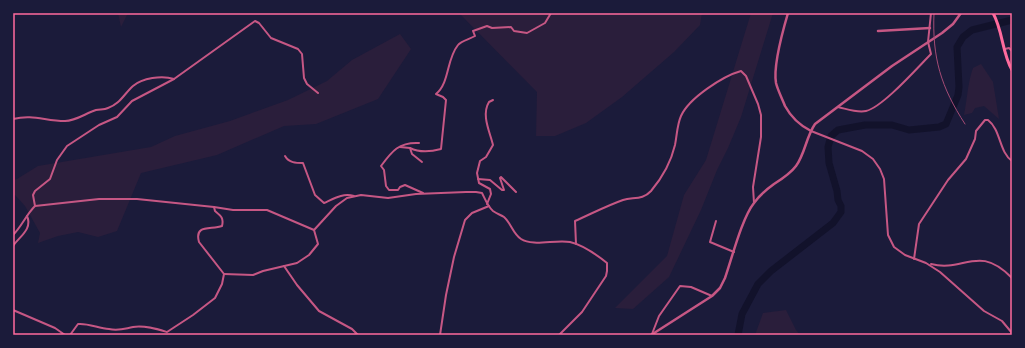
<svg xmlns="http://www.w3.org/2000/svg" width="1025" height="348" viewBox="0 0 1025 348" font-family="Signika,sans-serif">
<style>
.green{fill:#2a1e3b}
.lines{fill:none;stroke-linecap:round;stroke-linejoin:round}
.river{stroke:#12122b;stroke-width:7}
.minor{stroke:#c65784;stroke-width:2}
.tertiary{stroke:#c65784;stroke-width:2.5}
.secondary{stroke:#ff6b9d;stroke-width:3}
.rail{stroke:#a44b75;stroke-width:1}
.neatline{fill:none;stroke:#ff6b9d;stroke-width:1.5}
</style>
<rect width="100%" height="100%" fill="#1b1b3a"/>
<g class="green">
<polygon points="118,13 128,13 121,27"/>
<polygon points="459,13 702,13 700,25 674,52 622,97 586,123 555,136 536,136 537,92"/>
<polygon points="751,13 773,13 741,117 728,148 717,170 701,210 669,277 633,309 615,308 667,256 684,195 706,160"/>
<polygon points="400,34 411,49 378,99 316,124 284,126 217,155 141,173 117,231 98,237 78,232 58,236 38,243 40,233 25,206 15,195 13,196 13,180 17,179 38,166 151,147 175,136 230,121 288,100 327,81 352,60"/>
<path d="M981,64L993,82L999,119L984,106L975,108L972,113L964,115C967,100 968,81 973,68Z"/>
<polygon points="786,310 796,330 800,335 755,335 763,313"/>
</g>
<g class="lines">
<polyline class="river" points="738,335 742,314 758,284 771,271 833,223 841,212 841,206 838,200 837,191 829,163 828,147 831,136 838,130 865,125 892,125 909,130 939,127 946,124 958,95 959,87 957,47 963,37 972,30 1012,20"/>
<g class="minor">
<polyline points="1005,49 1009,48 1012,51"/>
<path d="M838,107C847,109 857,113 866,111C883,107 918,67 931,54L928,42L931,13"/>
<path d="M13,119C33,114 45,121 65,121C76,121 86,113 96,110C100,109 104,110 108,108C120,104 124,94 133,86C142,78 162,75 174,79"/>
<polyline points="811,131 862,151 873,159 880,169 884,179 888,235 894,247 905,255 926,263 940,272 984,311 1002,321 1012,333"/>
<path d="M419,143C399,142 392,151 381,166L384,170L386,186L389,190H398L400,187L405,185L423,193"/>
<polyline points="400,147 410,148 412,154 422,162"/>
<path d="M410,148C420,153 430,152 441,149L446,100L443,97L436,94C450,82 446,60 458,45C461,41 470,39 475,36L473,31L487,26L492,28L511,27L514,31L527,33L545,23L551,13"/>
<path d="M285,156C289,163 296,163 303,163L315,195L324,203C335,198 343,193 354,196"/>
<polyline points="478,179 490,180 502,190 504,190 500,178 501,177 516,192"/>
<path d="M487,204L491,194L490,189L479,183L477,173L480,161L486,157L493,145C490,132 481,115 489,102L493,100"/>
<polyline points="35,206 33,195 35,191 50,179 57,160 67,146 99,125 117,117 132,101 174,79 255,21 259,23 271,38 298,49 302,54 304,78 307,84 318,93"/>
<polyline points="716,221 710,242 734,252"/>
<path d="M314,230L336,206L347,198L361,195L388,198L416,194L466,192H476L482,193C485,199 488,207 493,211C497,214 501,215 504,217C511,223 513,234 521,239C533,247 556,239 570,242C583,245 597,255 607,263V271L606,276L582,312L559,335"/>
<path d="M13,235C22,226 26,215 35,206L99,199H137L214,207L233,210H267L314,230"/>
<path d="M576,244L575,221C591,214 606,206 623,200C633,197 643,200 651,191C662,178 671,162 675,145C677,135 677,125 681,116C689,98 723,76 741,71L746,76L758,104L761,115V137L753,187L754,203"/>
<path d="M13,246C19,237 33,229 27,216"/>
<path d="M914,259L919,224L948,180L966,159L975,139L976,131L985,120H988C1001,130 999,152 1012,161"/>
<path d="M931,264C964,273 978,243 1012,278"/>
<polyline points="284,266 297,285 319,311 352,329 358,335"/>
<polyline points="224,274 253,275 263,271 297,263 309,255 318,244 314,230"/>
<polyline points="13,310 55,328 65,335"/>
<polyline points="652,334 659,316 680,286 691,287 712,296"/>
<path d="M69,335H70L78,324C88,323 98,328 109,329C119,331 123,329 133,327C144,325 157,329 167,332L193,315L215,298L222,284L224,274L199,242C194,224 211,230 222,226C224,218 221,216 215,211L214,207"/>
<polyline points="440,335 446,295 454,257 465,220 472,213 489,206"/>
</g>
<g class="tertiary">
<path d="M788,13C783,30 773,66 776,83C778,91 782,98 785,106C791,117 799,125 811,131"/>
<polyline points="878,31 930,28"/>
<path d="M651,335L712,296L720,288L725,278C732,258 742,218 754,203C759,196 767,189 774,184C782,179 790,174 796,166C805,154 806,137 815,124L892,66L942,33L953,24L961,13"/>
</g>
<path class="secondary" d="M993,13C1003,31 1002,53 1012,70"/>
<path class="rail" d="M934,13C932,58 941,87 965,124"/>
</g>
<rect width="1025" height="348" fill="none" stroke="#1b1b3a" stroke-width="28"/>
<rect x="14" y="14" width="997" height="320" class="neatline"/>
</svg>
